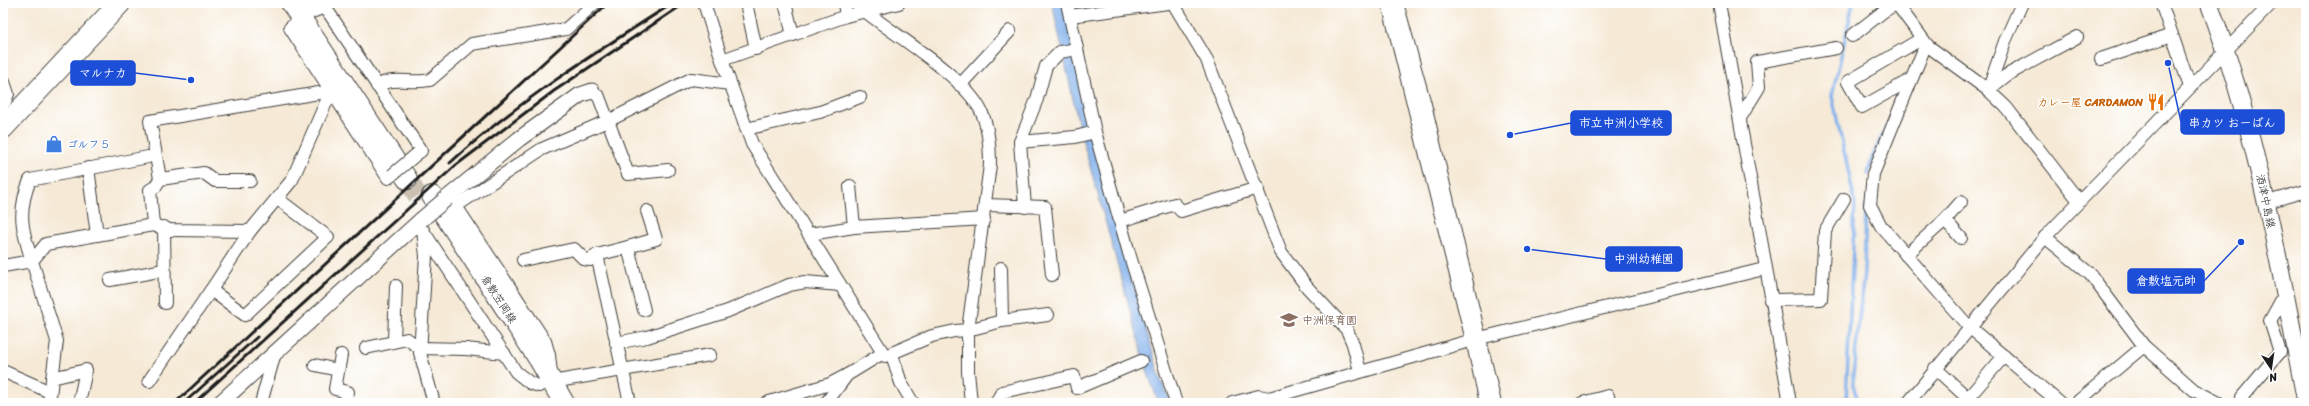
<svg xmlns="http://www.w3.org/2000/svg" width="2309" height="406" viewBox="0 0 2309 406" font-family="Sriracha,'Klee One',sans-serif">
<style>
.water{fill:#81b0eb;stroke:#4e6684}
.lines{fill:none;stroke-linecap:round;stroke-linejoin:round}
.stream{stroke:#81b0eb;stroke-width:3.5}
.primary-tunnel{stroke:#cac1b2;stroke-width:20;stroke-dasharray:20 10;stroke-linecap:butt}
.minor-casing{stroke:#3d3b38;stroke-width:14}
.tertiary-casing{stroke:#3d3b38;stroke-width:17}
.secondary-casing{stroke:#3d3b38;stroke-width:19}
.primary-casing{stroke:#3d3b38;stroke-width:22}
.trunk-casing{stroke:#3d3b38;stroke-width:23}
.minor{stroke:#fff;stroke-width:12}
.tertiary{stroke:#fff;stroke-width:15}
.secondary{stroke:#fff;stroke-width:17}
.primary{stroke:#fff;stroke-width:20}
.trunk{stroke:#fff;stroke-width:21}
.rail{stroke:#1c1c1c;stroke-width:3}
.minor-bridge-casing{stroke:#3d3b38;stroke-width:14;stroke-linecap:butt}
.tertiary-bridge-casing{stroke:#3d3b38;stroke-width:17;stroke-linecap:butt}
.minor-bridge{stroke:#fff;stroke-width:12}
.tertiary-bridge{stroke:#fff;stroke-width:15}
.labels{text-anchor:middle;stroke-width:3;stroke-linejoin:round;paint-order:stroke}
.food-label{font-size:11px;font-weight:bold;fill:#c56008;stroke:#fff;text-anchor:end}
.shop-label{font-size:11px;font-weight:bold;fill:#366cbe;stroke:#fff;text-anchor:start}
.street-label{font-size:11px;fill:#1c1c1c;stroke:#fff}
.education-label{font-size:11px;font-weight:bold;fill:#785e54;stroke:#fff;text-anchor:start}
.leader{fill:none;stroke:#1d4ed8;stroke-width:1.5}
.callout-dot{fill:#1d4ed8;stroke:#fff;stroke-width:1.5}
.callout{fill:#1d4ed8;stroke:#1d4ed8;stroke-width:1.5}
.callout-label{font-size:12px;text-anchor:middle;font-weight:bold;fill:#fff}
</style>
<rect width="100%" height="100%" fill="#fff"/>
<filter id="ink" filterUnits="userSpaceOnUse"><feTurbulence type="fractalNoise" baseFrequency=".025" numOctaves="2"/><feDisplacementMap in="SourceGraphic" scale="8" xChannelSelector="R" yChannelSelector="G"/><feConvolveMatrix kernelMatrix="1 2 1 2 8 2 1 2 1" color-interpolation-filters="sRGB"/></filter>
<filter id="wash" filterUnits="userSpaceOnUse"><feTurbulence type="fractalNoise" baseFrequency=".012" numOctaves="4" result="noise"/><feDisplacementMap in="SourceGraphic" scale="16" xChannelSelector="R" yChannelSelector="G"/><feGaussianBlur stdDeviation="0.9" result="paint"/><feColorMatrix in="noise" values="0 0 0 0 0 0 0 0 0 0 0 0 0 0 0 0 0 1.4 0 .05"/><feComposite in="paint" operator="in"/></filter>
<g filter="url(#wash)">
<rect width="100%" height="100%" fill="#f6ead7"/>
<polygon class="water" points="1052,3 1063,3 1115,218 1160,378 1171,403 1159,403 1149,377 1080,131"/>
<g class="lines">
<g class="stream">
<polyline points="711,3 714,15"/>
<polyline points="1868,174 1872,158 1886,128"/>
<polyline points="1846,403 1855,202 1832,96 1853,3"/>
<polyline points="1859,403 1853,386 1853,376 1864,272 1866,206"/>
</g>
</g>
</g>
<g filter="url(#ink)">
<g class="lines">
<polyline class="primary-tunnel" points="407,179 423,204"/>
<g class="minor-casing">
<g id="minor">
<polyline points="704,3 722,60 752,144 885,356 932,336 955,331 968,330 1002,321 1048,315"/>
<polyline points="746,3 756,49"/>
<polyline points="785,3 793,35"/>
<polyline points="844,3 846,16"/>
<polyline points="1067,3 1095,132 1129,253 1176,403"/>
<polyline points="1173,3 1207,60 1281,252 1307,287 1347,330 1353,344 1360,371"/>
<polyline points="1388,3 1472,340 1486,403"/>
<polyline points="1397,3 1425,104 1495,403"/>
<polyline points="1719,3 1790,403"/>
<polyline points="1896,3 1928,46 1988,90 2006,107 2079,201"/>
<polyline points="2161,3 2190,87"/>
<path d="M865,11C897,37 963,75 981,111C989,128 990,147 990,165L968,330V372L971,403"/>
<polyline points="312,12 325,7 421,151 418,153"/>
<polyline points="1070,16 1168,3"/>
<polyline points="301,18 290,28 388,178 392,175"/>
<polyline points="1852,36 1884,11 1896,4"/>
<polyline points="1926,44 1873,174 1870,205 1881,226 1969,327 2060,403"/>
<polyline points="2101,59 2172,35"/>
<polyline points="722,60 846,16 899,3"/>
<polyline points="3,79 8,94 5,102"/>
<polyline points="1910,80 1862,107 1848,82 1921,39"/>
<polyline points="960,85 1010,31"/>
<path d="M377,86C393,76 412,84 430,80L472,44L566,29L595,3"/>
<polyline points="1988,90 2007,75 2077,37"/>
<polyline points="1988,90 2005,41 2022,3"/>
<polyline points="592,91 599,97 628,174 668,170"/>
<polyline points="1740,118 1759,87 1757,62 1836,48"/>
<polyline points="746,129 820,112 860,97"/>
<polyline points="1020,142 1037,99 1046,66 1060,52 1077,49"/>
<polyline points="88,168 97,235"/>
<polyline points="160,179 204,173 215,181 250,181"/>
<polyline points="850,186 854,227"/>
<polyline points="278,199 328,237 245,315 211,290 250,231 292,180 331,91"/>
<polyline points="452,200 545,341 549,355 551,373"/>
<polyline points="2267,202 2306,191"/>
<polyline points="986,205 1045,207 1052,275"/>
<polyline points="456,206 542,149 612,119 691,79 730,84"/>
<polyline points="1025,207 1020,142 1075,137 1095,132"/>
<polyline points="1945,220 1961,238"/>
<polyline points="1120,221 1175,204 1181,211 1258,188"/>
<polyline points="418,223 516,372 530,383 539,386"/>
<polyline points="153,225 150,190 155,187 160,179 150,121 331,91"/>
<polyline points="164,227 165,303"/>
<polyline points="423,230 426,256 420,353 434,403"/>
<polyline points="810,234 854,227 984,219"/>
<polyline points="2045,237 2090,274 2144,346 2194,390 2219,403"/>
<polyline points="628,247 656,239 647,211"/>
<polyline points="597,255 630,403"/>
<polyline points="1906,255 1945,220 1961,202"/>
<polyline points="523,260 574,249 584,259 590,260 597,255 628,247 644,310"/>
<path d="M3,266L32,261C22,230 17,212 30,180L148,157"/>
<polyline points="1001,268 1002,321"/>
<polyline points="110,280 164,270"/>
<polyline points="1770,300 1821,299 1825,231 1844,199"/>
<polyline points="394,341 396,286"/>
<polyline points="616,343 647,337 728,311 789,285 805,282 840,285"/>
<polyline points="366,348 407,339 420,348 466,349 504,353"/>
<polyline points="341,355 335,389 348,392 345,403"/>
<polyline points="892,355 901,383 913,403"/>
<polyline points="315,365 338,370"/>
<polyline points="1935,368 1972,402"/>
<polyline points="5,372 50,392"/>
<polyline points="52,378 86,370 79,403"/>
<polyline points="149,381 211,290"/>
<polyline points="552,382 710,355"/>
<polyline points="1968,398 2004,356"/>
<polyline points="997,401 1002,392 1074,376 1077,388 1141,361"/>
<polyline points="49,403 57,341 32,261 46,244 153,225 170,230 250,231"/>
<polyline points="261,403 275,353"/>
<polyline points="766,403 830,384 847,375"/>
<polyline points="826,403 847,375 883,353"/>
<polyline points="1232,403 1259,396 1269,398 1480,338 1764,269"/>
<polyline points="1582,403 1608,396 1609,403"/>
<polyline points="1908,403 2045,237 2272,3"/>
<polyline points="2076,403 2144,346"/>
<polyline points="2242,403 2242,397 2280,352 2270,321 2285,294"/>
</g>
</g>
<g class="tertiary-casing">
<g id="tertiary">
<polyline points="447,198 519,139 580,95 592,91"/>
<polyline points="220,403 421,220"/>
</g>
</g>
<g class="secondary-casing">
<path id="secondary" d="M2209,3C2257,132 2280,267 2306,402"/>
</g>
<g class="primary-casing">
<g id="primary">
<polyline points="291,3 407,179"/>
<polyline points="432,196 540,361 564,403"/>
</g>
</g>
<g class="trunk-casing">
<polyline id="trunk" points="3,128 120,3"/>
</g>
<use href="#minor" class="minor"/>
<use href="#tertiary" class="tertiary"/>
<use href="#secondary" class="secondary"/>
<use href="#primary" class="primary"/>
<use href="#trunk" class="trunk"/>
<g class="rail">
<path d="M450,163C517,102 596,52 673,3"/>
<polyline points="175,403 608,3"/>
<polyline points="184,403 257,337"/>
<polyline points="194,403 455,166 554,91 685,3"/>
</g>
<g class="minor-bridge-casing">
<polyline id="minor-bridge" points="392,175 418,153"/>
</g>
<g class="tertiary-bridge-casing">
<polyline id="tertiary-bridge" points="421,220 447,198"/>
</g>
<use href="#minor-bridge" class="minor-bridge"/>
<use href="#tertiary-bridge" class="tertiary-bridge"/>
</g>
</g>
<defs>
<g id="restaurant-bare" transform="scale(1.38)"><path d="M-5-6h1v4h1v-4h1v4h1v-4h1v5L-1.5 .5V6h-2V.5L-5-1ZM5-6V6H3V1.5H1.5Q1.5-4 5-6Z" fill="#e8710a" stroke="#fff" stroke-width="2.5" paint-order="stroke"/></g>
<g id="shop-bare" transform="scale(1.38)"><path d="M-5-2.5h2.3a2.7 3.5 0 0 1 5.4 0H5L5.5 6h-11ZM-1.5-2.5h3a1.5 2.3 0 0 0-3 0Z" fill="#3f7fe0" stroke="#fff" stroke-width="2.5" paint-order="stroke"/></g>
<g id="school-bare" transform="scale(1.38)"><path d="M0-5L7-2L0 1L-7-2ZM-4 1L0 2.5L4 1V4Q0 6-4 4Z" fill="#8d6e63" stroke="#fff" stroke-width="2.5" paint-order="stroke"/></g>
</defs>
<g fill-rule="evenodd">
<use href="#restaurant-bare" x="2156" y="102"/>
<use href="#shop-bare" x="54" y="144"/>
<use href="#school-bare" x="1289" y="320"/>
</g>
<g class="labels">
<g class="food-label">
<text x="2143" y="106">カレー屋 CARDAMON</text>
</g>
<g class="shop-label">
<text x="67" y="148">ゴルフ５</text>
</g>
<g class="street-label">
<text transform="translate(2266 201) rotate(78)" y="4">酒津中島線</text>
<text transform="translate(499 299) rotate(57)" y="4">倉敷笠岡線</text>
</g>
<g class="education-label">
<text x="1302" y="324">中洲保育園</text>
</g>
</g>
<path class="leader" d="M191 80L135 73M2168 63L2181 122M1510 135L1571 123M1527 249L1606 259M2241 242L2204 281"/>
<g class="callout-dot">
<circle cx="191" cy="80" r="4"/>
<circle cx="2168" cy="63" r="4"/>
<circle cx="1510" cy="135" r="4"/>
<circle cx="1527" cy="249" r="4"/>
<circle cx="2241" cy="242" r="4"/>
</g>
<g class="callout">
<rect x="71" y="61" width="64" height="24" rx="4"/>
<rect x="2181" y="110" width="103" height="24" rx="4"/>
<rect x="1571" y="111" width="100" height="24" rx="4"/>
<rect x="1606" y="247" width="76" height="24" rx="4"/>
<rect x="2128" y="269" width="76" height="24" rx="4"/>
</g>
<g class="callout-label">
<text x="103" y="77">マルナカ</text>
<text x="2232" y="127">串カツ おーばん</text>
<text x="1621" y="127">市立中洲小学校</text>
<text x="1644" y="263">中洲幼稚園</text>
<text x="2166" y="285">倉敷塩元帥</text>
</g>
<rect width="2309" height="406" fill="none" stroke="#fff" stroke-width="16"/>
<g transform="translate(2271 368) rotate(167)" stroke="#ffffff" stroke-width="3" paint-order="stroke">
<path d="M0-3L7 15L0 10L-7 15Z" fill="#1c1c1c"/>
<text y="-6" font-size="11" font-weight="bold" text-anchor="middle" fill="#1c1c1c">N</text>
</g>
</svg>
